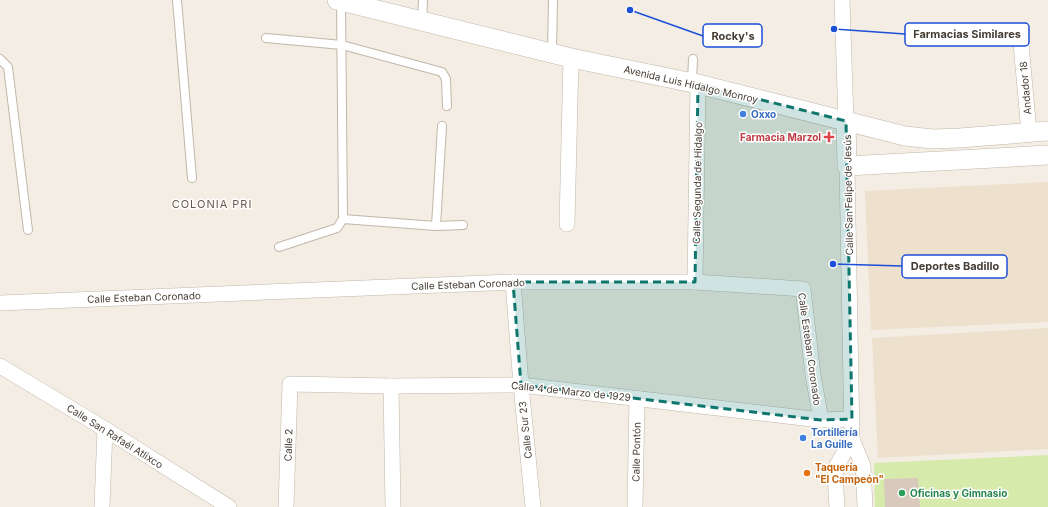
<svg xmlns="http://www.w3.org/2000/svg" width="1048" height="507" viewBox="0 0 1048 507" font-family="Inter,sans-serif">
<style>
.education{fill:#ede0cd}
.green{fill:#d5eaab}
.building{fill:#d8c9bc}
.lines{fill:none;stroke-linecap:round;stroke-linejoin:round}
.service-casing{stroke:#c2b6a9;stroke-width:10}
.minor-casing{stroke:#c2b6a9;stroke-width:16}
.tertiary-casing{stroke:#c2b6a9;stroke-width:20}
.service{stroke:#fff;stroke-width:8}
.minor{stroke:#fff;stroke-width:15}
.tertiary{stroke:#fff;stroke-width:19}
.marked{fill:#0f766e;fill-opacity:0.2;stroke:#0f766e;stroke-width:3;stroke-dasharray:8 5;stroke-linejoin:round}
.shop-dot{fill:#3f7fe0;stroke:#fff;stroke-width:1.5}
.health-dot{fill:#e0444e;stroke:#fff;stroke-width:1.5}
.food-dot{fill:#e8710a;stroke:#fff;stroke-width:1.5}
.leisure-dot{fill:#2e9e5b;stroke:#fff;stroke-width:1.5}
.labels{text-anchor:middle;stroke-width:3;stroke-linejoin:round;paint-order:stroke}
.street-label{font-size:10px;fill:#453c34;stroke:#fff}
.shop-label{font-size:10px;font-weight:bold;fill:#366cbe;stroke:#fff;text-anchor:start}
.health-label{font-size:10px;font-weight:bold;fill:#be3a42;stroke:#fff;text-anchor:end}
.food-label{font-size:10px;font-weight:bold;fill:#c56008;stroke:#fff;text-anchor:start}
.leisure-label{font-size:10px;font-weight:bold;fill:#27864d;stroke:#fff;text-anchor:start}
.neighbourhood-label{font-size:11px;letter-spacing:1px;fill:#69594a;stroke:#fff}
.leader{fill:none;stroke:#1d4ed8;stroke-width:1.5}
.callout-dot{fill:#1d4ed8;stroke:#fff;stroke-width:1.5}
.callout{fill:#fff;stroke:#1d4ed8;stroke-width:1.5}
.callout-label{font-size:11px;text-anchor:middle;font-weight:bold;fill:#453c34}
</style>
<rect width="100%" height="100%" fill="#f3ede4"/>
<g class="education">
<polygon points="1048,182 1048,322 871,330 865,191"/>
<polygon points="1048,328 1048,449 878,458 872,338"/>
</g>
<polygon class="green" points="1048,455 1048,507 875,507 874,463"/>
<polygon class="building" points="918,478 920,507 885,507 884,479"/>
<g class="lines">
<g class="service-casing">
<g id="service">
<polyline points="177,0 192,178"/>
<polyline points="422,21 423,0"/>
<polyline points="266,38 342,45 442,72 446,79 447,106"/>
<polyline points="552,53 553,0"/>
<polyline points="0,59 8,67 28,230"/>
<polyline points="692,82 693,59"/>
<polyline points="343,219 436,226 463,225"/>
<polyline points="436,226 442,126"/>
<polyline points="279,247 337,228 343,219 341,1"/>
</g>
</g>
<g class="minor-casing">
<g id="minor">
<polyline points="842,0 846,121"/>
<polyline points="1021,44 1029,132"/>
<polyline points="847,166 852,439 863,466 865,507"/>
<polyline points="567,224 571,58"/>
<polyline points="513,282 521,385 533,507"/>
<polyline points="695,282 698,84"/>
<polyline points="0,303 513,282 695,282 803,289 813,375 821,420"/>
<polyline points="0,366 105,429 229,507"/>
<polyline points="391,386 393,507"/>
<polyline points="102,507 105,429"/>
<polyline points="286,507 290,384 391,386 521,385 821,420 852,419"/>
<polyline points="635,507 637,398"/>
<polyline points="837,507 835,476 837,465 852,439"/>
</g>
</g>
<g class="tertiary-casing">
<g id="tertiary">
<polyline points="337,0 571,58 698,84 905,136 932,139 960,138 1048,131"/>
<polyline points="846,121 847,166 1048,155"/>
</g>
</g>
<use href="#service" class="service"/>
<use href="#minor" class="minor"/>
<use href="#tertiary" class="tertiary"/>
</g>
<path class="marked" d="M698,84L846,121L852,419L821,420L521,385L513,282H695Z"/>
<g class="shop-dot">
<circle cx="743" cy="114" r="4"/>
<circle cx="803" cy="438" r="4"/>
</g>
<path class="health-dot" d="M827 131h4v4h4v4h-4v4h-4v-4h-4v-4h4z"/>
<circle class="food-dot" cx="807" cy="473" r="4"/>
<circle class="leisure-dot" cx="902" cy="493" r="4"/>
<g class="labels">
<g class="street-label">
<text transform="translate(691 84) rotate(13)" y="4">Avenida Luis Hidalgo Monroy</text>
<text transform="translate(1025 88) rotate(-95)" y="4">Andador 18</text>
<text transform="translate(697 183) rotate(-89)" y="4">Calle Segunda de Hidalgo</text>
<text transform="translate(848 195) rotate(-91)" y="4">Calle San Felipe de Jesús</text>
<text transform="translate(468 284) rotate(-2)" y="4">Calle Esteban Coronado</text>
<text transform="translate(144 297) rotate(-2)" y="4">Calle Esteban Coronado</text>
<text transform="translate(810 349) rotate(82)" y="4">Calle Esteban Coronado</text>
<text transform="translate(571 391) rotate(6)" y="4">Calle 4 de Marzo de 1929</text>
<text transform="translate(525 430) rotate(-96)" y="4">Calle Sur 23</text>
<text transform="translate(115 436) rotate(32)" y="4">Calle San Rafaél Atlixco</text>
<text transform="translate(288 445) rotate(-88)" y="4">Calle 2</text>
<text transform="translate(636 452) rotate(-89)" y="4">Calle Pontón</text>
</g>
<g class="shop-label">
<text x="751" y="118">Oxxo</text>
<text x="811" y="436">Tortillería<tspan x="811" dy="12">La Guille</tspan></text>
</g>
<g class="health-label">
<text x="821" y="141">Farmacia Marzol</text>
</g>
<g class="food-label">
<text x="815" y="471">Taquería<tspan x="815" dy="12">"El Campeón"</tspan></text>
</g>
<g class="leisure-label">
<text x="910" y="497">Oficinas y Gimnasio</text>
</g>
<g class="neighbourhood-label">
<text x="212" y="208">COLONIA PRI</text>
</g>
</g>
<path class="leader" d="M834 29L905 34M630 10L703 36M833 264L902 266"/>
<g class="callout-dot">
<circle cx="834" cy="29" r="4"/>
<circle cx="630" cy="10" r="4"/>
<circle cx="833" cy="264" r="4"/>
</g>
<g class="callout">
<rect x="905" y="23" width="124" height="23" rx="4"/>
<rect x="703" y="24" width="59" height="23" rx="4"/>
<rect x="902" y="255" width="105" height="23" rx="4"/>
</g>
<g class="callout-label">
<text x="967" y="38">Farmacias Similares</text>
<text x="733" y="40">Rocky's</text>
<text x="955" y="270">Deportes Badillo</text>
</g>
</svg>
